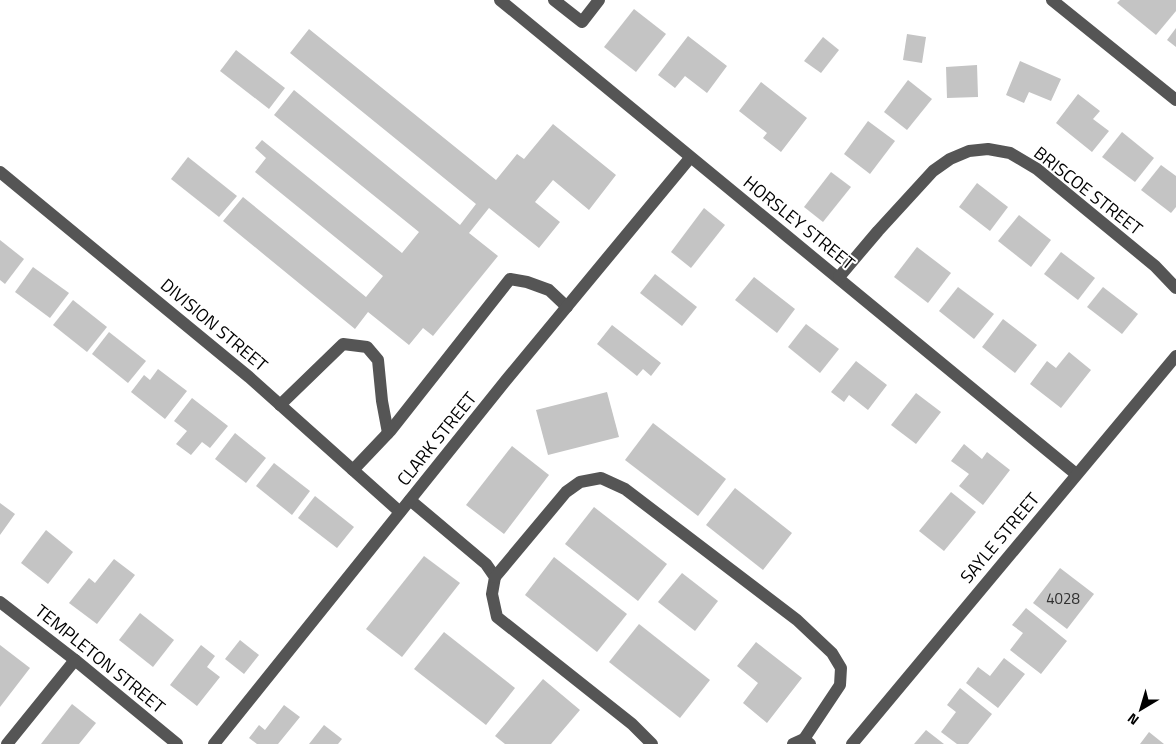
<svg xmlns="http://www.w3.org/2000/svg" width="1176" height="744" viewBox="0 0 1176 744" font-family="'Titillium Web',sans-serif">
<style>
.building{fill:#c4c4c4}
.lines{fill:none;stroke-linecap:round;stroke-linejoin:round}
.minor{stroke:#555;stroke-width:12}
.labels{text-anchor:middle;stroke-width:4;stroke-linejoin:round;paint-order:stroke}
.number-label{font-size:15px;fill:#313131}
.street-label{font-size:18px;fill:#000;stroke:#fff}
</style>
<rect width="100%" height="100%" fill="#fff"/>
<g class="building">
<polygon points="1120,0 1176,0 1176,11 1156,35 1117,3"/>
<polygon points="634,9 666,34 636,72 604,47"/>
<polygon points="1176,28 1176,47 1167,40"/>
<polygon points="309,29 496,180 517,154 524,159 553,124 616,175 589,210 553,180 535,202 560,222 539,248 489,208 469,233 498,256 433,336 423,328 409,345 368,312 355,329 223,221 243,197 366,297 383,276 255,172 266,158 255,148 262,140 402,253 419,232 274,115 294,90 460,225 476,204 290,53"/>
<polygon points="907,34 926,37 922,63 903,60"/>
<polygon points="688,36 727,66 707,93 685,76 675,88 658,75"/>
<polygon points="823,37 839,50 821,73 804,61"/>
<polygon points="236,50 285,88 269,109 220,71"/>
<polygon points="1020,61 1061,79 1051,101 1029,92 1024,103 1006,95"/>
<polygon points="977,65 978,97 947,98 946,67"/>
<polygon points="908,80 932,99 907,130 884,112"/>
<polygon points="761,82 807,118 781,152 763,138 767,133 739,111"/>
<polygon points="1078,94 1100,111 1093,119 1109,131 1092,152 1056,123"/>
<polygon points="868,121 895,141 870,174 844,154"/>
<polygon points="1122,132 1154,158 1135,182 1102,157"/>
<polygon points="188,157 237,196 219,217 171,179"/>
<polygon points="1161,165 1176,176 1176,207 1171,213 1141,190"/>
<polygon points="831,172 851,187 823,222 804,207"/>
<polygon points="977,183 1008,207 990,231 959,207"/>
<polygon points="704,208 725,225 691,268 671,252"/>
<polygon points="1019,215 1051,240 1031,267 998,241"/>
<polygon points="0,240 24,259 5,284 0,280"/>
<polygon points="917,247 951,273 928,303 894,277"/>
<polygon points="1061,252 1095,278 1078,300 1044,274"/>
<polygon points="33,267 69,293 50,318 15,292"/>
<polygon points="655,274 697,307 682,326 640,293"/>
<polygon points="754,277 795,309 777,333 735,300"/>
<polygon points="958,287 994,314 974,339 939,311"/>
<polygon points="1103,287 1138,314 1122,334 1087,307"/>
<polygon points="73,300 107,327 87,352 53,325"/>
<polygon points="1003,319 1037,345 1015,373 982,347"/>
<polygon points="806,324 839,349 820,373 788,347"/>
<polygon points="612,325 661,363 651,376 643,369 637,376 597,344"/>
<polygon points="109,332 146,361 128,383 92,354"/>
<polygon points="1069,352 1091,370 1061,408 1030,384 1047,361 1056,368"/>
<polygon points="856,361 887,385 868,410 849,395 844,402 831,392"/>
<polygon points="158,369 187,391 165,419 131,392 144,375 150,380"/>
<polygon points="607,392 619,437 548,455 536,410"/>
<polygon points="916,393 941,412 916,444 891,425"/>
<polygon points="192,398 228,426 210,448 202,442 191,455 176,444 187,431 174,421"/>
<polygon points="653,423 726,479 698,516 625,460"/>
<polygon points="235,433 266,458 246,483 215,459"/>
<polygon points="964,444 982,459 987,452 1010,470 983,505 959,486 969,474 951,461"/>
<polygon points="512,446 549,475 504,534 466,505"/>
<polygon points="274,463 310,491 292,515 256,486"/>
<polygon points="735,488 792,533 763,570 706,525"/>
<polygon points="951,492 976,512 944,551 919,531"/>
<polygon points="315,496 354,527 337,548 298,518"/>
<polygon points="0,503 15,514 0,535"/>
<polygon points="594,507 667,564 638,601 565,544"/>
<polygon points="46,530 73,552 48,584 21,563"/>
<polygon points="424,556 460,583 402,657 366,629"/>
<polygon points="554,557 627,614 597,652 525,595"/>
<polygon points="114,559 135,575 97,624 69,603 89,578 95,583"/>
<polygon points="1060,568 1094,594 1067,629 1033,603"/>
<polygon points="682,573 718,601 695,631 658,602"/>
<polygon points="1026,608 1067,641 1041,674 1010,650 1023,633 1012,625"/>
<polygon points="140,613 174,640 153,667 119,640"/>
<polygon points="639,624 710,680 680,718 609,662"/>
<polygon points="444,632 515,688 486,725 414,669"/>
<polygon points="240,640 259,655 244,674 225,659"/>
<polygon points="756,642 802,678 767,723 743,703 758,683 737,666"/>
<polygon points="0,645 30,668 0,707"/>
<polygon points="201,645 215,656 207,667 220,677 197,706 170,685"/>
<polygon points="1004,658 1025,674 998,708 966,683 978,667 990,676"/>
<polygon points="543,679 580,710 551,744 505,744 495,736"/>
<polygon points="960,688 992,714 968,744 957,744 941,732 956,712 947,705"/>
<polygon points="72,704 96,723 79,744 41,744"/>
<polygon points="284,705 300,717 278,744 257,744 249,738 259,725 265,730"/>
<polygon points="324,725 342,739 338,744 309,744"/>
<polygon points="926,730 944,744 914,744"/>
<polygon points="1149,732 1164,744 1140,744"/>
</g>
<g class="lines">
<g class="minor">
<path d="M500,0C691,159 885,315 1076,474"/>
<polyline points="554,0 582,22 599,0"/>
<polyline points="1052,0 1176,100"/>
<polyline points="0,172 249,377 400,512"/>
<polyline points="839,277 878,231 933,171 950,159 969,151 988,149 1010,153 1037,169 1155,266 1176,288"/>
<polyline points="280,405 343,344 367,347 378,360 382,401 388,433"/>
<polyline points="353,470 391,430 510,279 527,282 549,290 567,307"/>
<polyline points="410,500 486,564 495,577 492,594 497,617 632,724 652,744"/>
<polyline points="495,577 566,492 580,482 601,478 625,489 797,620 832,653 841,668 840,685 804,739"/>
<polyline points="0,602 75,660 177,744"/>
<polyline points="7,744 75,660"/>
<polyline points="214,744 507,379 690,158"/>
<polyline points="793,744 804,739 810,744"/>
<polyline points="852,744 1176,356"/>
</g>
</g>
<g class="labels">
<g class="number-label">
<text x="1063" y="604">4028</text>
</g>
<g class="street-label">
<text transform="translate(1088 191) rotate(38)" y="6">BRISCOE STREET</text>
<text transform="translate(799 223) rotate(39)" y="6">HORSLEY STREET</text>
<text transform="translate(214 325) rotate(40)" y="6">DIVISION STREET</text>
<text transform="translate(437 439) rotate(-51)" y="6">CLARK STREET</text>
<text transform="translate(1000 538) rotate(-50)" y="6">SAYLE STREET</text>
<text transform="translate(100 659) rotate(39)" y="6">TEMPLETON STREET</text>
</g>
</g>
<g transform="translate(1141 709) rotate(218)" stroke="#ffffff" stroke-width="4" paint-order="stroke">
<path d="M0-4L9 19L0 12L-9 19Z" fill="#000000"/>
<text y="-8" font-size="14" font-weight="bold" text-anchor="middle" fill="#000000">N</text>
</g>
</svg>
